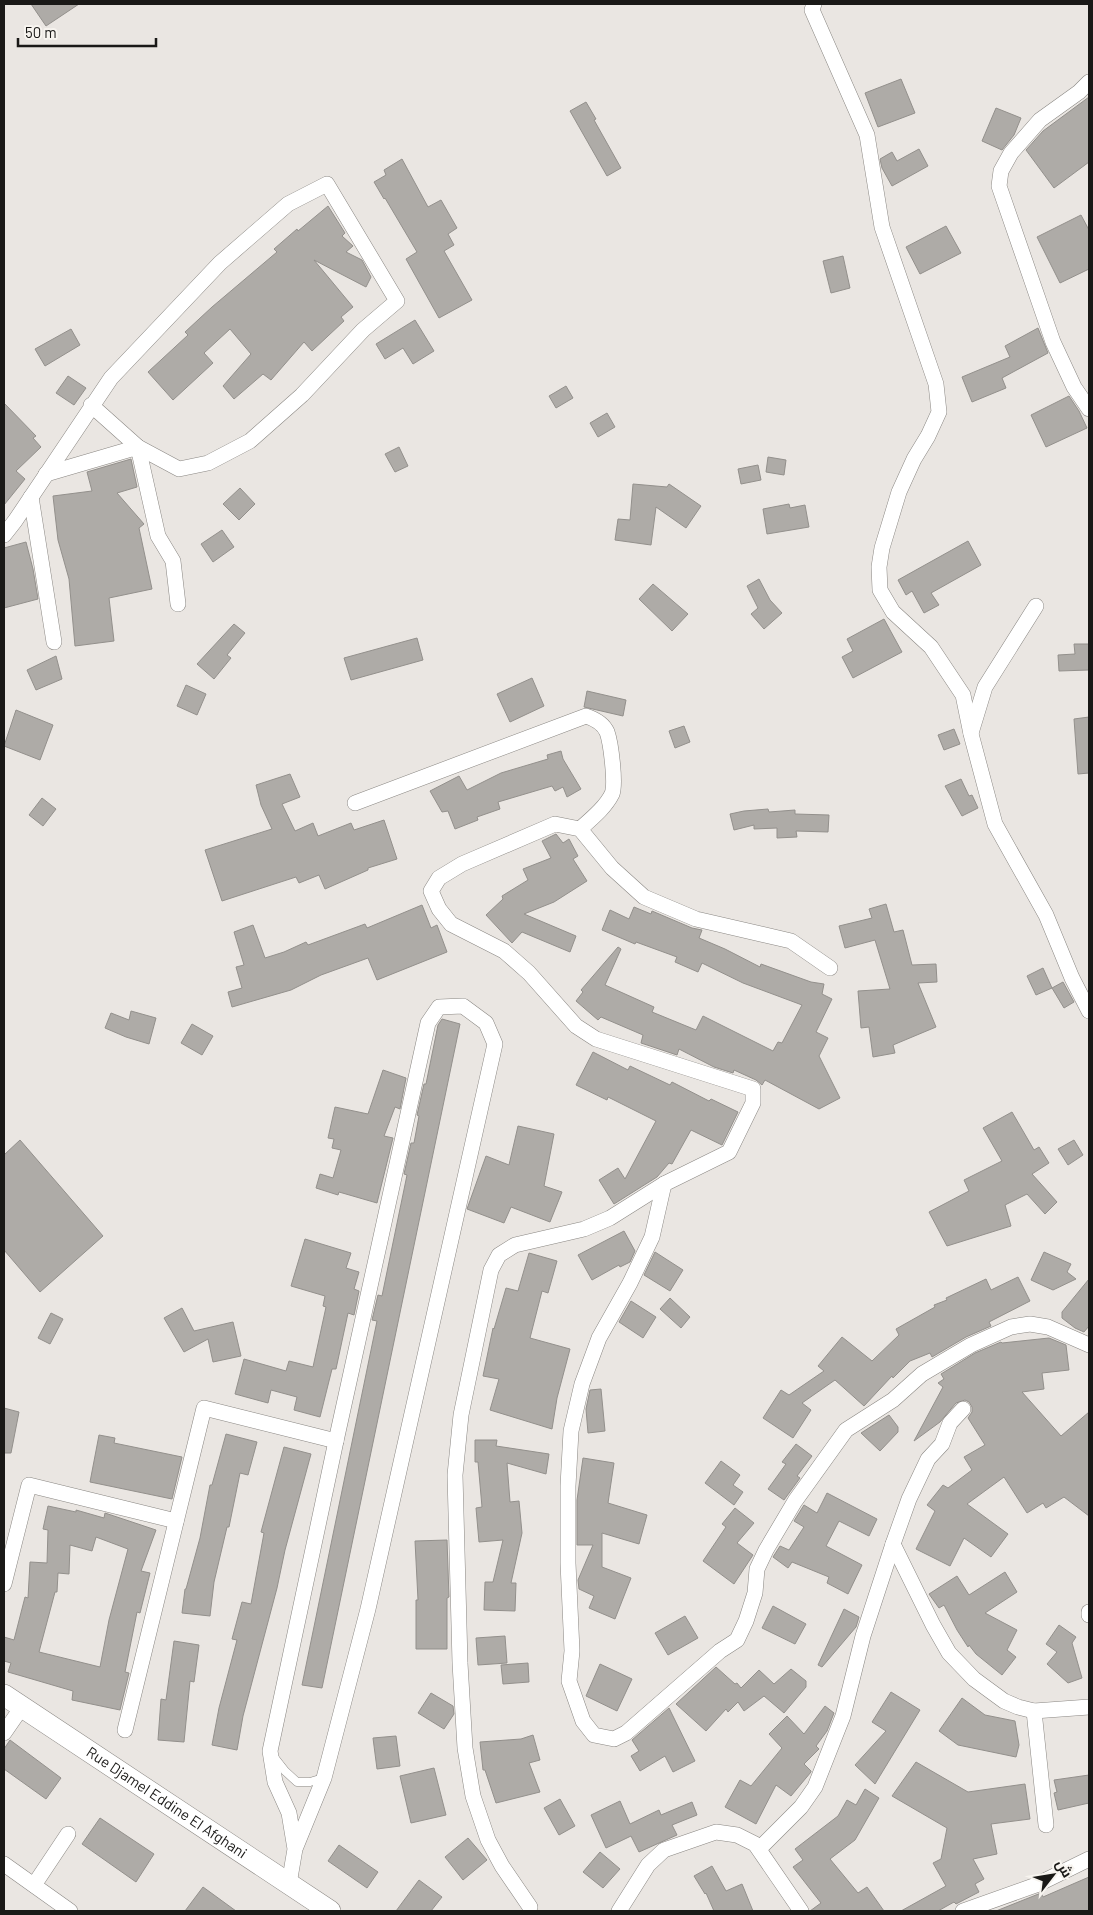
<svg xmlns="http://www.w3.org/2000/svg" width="1093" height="1915" viewBox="0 0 1093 1915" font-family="Barlow,Cairo,sans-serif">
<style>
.building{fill:#aeaba7;stroke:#93908c;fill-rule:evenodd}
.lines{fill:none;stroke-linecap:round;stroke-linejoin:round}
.lane-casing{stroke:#8a8783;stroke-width:9}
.street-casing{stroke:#8a8783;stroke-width:16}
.secondary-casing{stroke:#8a8783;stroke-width:22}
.lane{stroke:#fff;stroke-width:8}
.street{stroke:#fff;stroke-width:15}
.secondary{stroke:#fff;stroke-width:21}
.labels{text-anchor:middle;stroke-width:4;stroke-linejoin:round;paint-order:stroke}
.street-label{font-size:15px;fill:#1a1917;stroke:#f7f4ef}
</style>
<rect width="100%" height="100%" fill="#eae6e2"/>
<g class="building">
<polygon points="31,4 79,4 46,26"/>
<polygon points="901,79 915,113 878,127 865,93"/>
<polygon points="1089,97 1089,162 1054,188 1026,150 1043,131"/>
<polygon points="586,102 596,119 594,120 621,168 607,176 570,111"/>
<polygon points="996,108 1021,118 1014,135 1002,150 982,141"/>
<polygon points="919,149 928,166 892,186 882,168 880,159 892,152 897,161"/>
<polygon points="402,159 428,207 441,200 457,228 448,234 454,245 444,251 472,300 439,318 406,259 417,252 385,198 384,199 374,182 386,175 384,170"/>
<polygon points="328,206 345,233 342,236 353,246 346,252 362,260 371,277 366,287 314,260 353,307 341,317 344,321 312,351 304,342 271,380 263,374 234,399 223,386 251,354 230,329 204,353 213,363 173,400 148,372 188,335 185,332 212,307 277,252 274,249 297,229 298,231"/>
<polygon points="1081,215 1089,230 1089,269 1060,283 1037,237"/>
<polygon points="946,226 961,253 920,274 906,247"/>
<polygon points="843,256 850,288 831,293 823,261"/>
<polygon points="415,320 434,351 413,364 403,348 385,359 376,344"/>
<polygon points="1038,328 1048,353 1002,378 1006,388 972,402 962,377 1010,357 1005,346"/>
<polygon points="71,329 80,345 45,366 35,349"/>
<polygon points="68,376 86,388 74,405 56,393"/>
<polygon points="566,386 573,398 556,408 549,396"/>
<polygon points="1069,396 1079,411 1087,428 1046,447 1031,415"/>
<polygon points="4,403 36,436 33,438 41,447 16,471 25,479 4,505"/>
<polygon points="607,413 615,427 598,437 590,423"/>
<polygon points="399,447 408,466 395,472 385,454"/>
<polygon points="768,457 786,460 784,475 766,472"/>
<polygon points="131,459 137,487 117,493 144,524 139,528 152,589 109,598 114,641 75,646 69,579 58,540 53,496 92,491 87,472"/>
<polygon points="758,465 761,480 741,484 738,469"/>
<polygon points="633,484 667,487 669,484 701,506 686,528 656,507 651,545 615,540 618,519 630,520"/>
<polygon points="240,488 255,504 239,520 223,504"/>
<polygon points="789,504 790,508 805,505 809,527 767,534 763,509"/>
<polygon points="222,530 234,547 213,562 201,544"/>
<polygon points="968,541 981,565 931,593 939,605 924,613 912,591 906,595 898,580"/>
<polygon points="26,542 33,569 38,599 4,608 4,548"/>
<polygon points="759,579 770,600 782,613 764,629 751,614 758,608 747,586"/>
<polygon points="653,584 688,614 672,631 639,599"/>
<polygon points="884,619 902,652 853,678 842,657 853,651 847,639"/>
<polygon points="234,624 245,633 227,655 231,658 214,679 197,664"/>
<polygon points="417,638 423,660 351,680 344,658"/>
<polygon points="1074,644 1089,644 1089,670 1059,671 1058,655 1075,654"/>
<polygon points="56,656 62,679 36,690 27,670"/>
<polygon points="532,678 544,706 510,722 497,694"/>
<polygon points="186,685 206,694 197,715 177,706"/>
<polygon points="587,691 626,700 623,716 584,707"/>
<polygon points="16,710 53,725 40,760 4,746"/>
<polygon points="1089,717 1089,773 1078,774 1074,719"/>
<polygon points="684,726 690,742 675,748 669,731"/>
<polygon points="954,729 960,744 944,750 938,735"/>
<polygon points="561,751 563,759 581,789 567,797 563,787 555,791 552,786 498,802 500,809 477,817 478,820 455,829 448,811 442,812 430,791 459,776 467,790 501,773 548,759 547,755"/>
<polygon points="290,774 300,797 282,804 295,831 313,823 318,836 351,823 354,830 384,820 397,859 368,868 368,870 325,889 319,875 299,883 296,877 222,901 205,850 272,829 261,805 256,785"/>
<polygon points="961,779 969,796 972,795 978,808 962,816 945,786"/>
<polygon points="42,798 56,809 43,826 29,815"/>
<polygon points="768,809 769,812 795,810 795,814 829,815 828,832 796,831 797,837 777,838 777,828 754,829 754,825 734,830 730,814 744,811"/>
<polygon points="556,834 563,843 569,839 578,856 573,859 587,881 554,902 524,914 576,936 570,952 522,932 512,943 486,915 503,899 502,896 528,880 523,869 551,858 542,841"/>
<polygon points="886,904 894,932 903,930 912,965 936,964 937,982 918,983 936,1027 893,1045 895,1053 873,1057 869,1027 861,1028 858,991 890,989 875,940 845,948 839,926 872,918 869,909"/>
<polygon points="422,905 431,928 437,925 447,952 377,980 368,958 321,975 291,990 232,1007 228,992 242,988 236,967 244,965 234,932 253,925 265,958 284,952 306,942 308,945 365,924 367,928"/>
<polygon points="634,907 651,914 652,911 692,928 702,930 699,938 725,949 760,967 761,964 811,982 824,984 822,994 832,999 816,1032 828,1038 819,1056 840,1098 819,1109 765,1080 762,1085 756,1080 734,1070 733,1073 714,1067 679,1049 677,1055 641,1043 643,1035 601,1017 598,1020 576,1001 583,992 581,990 618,947 621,949 605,985 654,1007 652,1012 696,1030 703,1016 773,1051 778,1042 782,1043 802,1005 743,983 702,963 698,972 675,962 677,957 636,942 635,944 602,930 610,910 629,919"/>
<polygon points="1043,968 1052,988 1036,995 1027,976"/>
<polygon points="1063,982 1074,1002 1064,1008 1052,988"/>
<polygon points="131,1011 156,1018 149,1044 126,1037 105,1028 111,1013 129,1020"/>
<polygon points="442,1019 460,1024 322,1688 302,1685 377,1321 372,1320 378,1295 382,1296 407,1175 404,1174 411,1143 414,1143 419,1116 417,1115 424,1084 426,1084 438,1025"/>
<polygon points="192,1024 213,1036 202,1055 181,1043"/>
<polygon points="593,1052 628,1070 630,1066 670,1085 672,1082 709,1101 711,1099 738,1112 722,1145 691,1130 672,1164 669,1163 657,1177 614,1204 599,1180 618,1168 625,1179 656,1121 608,1097 607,1100 576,1085"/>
<polygon points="383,1070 406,1078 400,1109 395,1107 384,1136 393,1138 377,1203 339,1192 338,1195 316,1188 320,1174 333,1178 341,1150 332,1148 334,1139 328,1138 335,1107 368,1114"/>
<polygon points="1012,1112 1034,1150 1039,1147 1049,1163 1032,1174 1057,1202 1045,1214 1027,1194 1005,1205 1011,1226 947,1246 929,1212 969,1191 964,1180 1002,1161 983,1128"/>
<polygon points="518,1126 554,1134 544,1186 562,1192 550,1222 511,1207 504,1223 467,1209 486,1156 509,1165"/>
<polygon points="20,1140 103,1236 40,1292 4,1250 4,1155"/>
<polygon points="1074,1140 1083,1155 1068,1165 1058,1149"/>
<polygon points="624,1231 635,1251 630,1262 620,1267 619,1265 592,1280 578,1255"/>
<polygon points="305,1239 351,1253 346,1268 359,1272 354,1289 359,1291 354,1315 348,1313 336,1369 332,1369 320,1417 294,1410 297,1397 271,1390 268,1403 235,1394 244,1359 286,1371 289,1361 313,1367 326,1307 323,1306 325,1296 291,1286"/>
<polygon points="655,1252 683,1270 670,1291 644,1275"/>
<polygon points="1044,1252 1071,1264 1067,1272 1076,1279 1053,1290 1031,1280"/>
<polygon points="529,1253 557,1261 548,1293 542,1291 530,1338 570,1349 557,1398 552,1429 490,1410 499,1379 483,1376 493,1328 494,1329 506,1288 518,1291"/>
<polygon points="1018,1277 1030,1301 989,1322 991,1326 966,1337 932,1357 930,1353 910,1361 893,1378 892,1376 864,1406 835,1380 802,1403 811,1410 793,1438 763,1418 781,1390 789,1395 824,1371 818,1366 842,1337 872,1361 899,1335 896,1329 935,1307 934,1305 947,1300 946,1298 986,1279 991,1290"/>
<polygon points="1089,1279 1089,1326 1084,1332 1075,1328 1062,1318 1062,1312"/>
<polygon points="670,1298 690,1317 681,1328 660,1309"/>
<polygon points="631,1301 656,1317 643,1338 619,1322"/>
<polygon points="182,1308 194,1331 233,1322 241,1356 213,1362 208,1339 184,1352 164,1318"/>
<polygon points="51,1313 63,1319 50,1344 38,1338"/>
<polygon points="1049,1338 1066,1345 1069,1370 1042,1373 1044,1389 1022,1392 1061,1436 1089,1412 1089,1516 1064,1497 1046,1508 1043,1503 1027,1513 1004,1477 967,1504 1008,1534 991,1557 964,1538 950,1566 916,1549 935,1511 927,1505 943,1485 948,1488 972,1470 964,1457 985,1445 968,1418 972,1412 972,1407 969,1402 965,1400 956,1403 940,1422 914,1441 943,1387 938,1383 944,1379 941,1374 975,1353 1001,1342 1002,1343"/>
<polygon points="601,1389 605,1431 588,1433 586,1409 590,1390"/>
<polygon points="4,1408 19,1412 11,1453 4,1453"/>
<polygon points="889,1415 898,1427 898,1432 880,1451 861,1433"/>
<polygon points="226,1434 257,1442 248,1475 240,1473 229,1527 227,1527 214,1582 210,1616 182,1613 185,1589 186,1589 200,1538 210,1485 212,1485"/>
<polygon points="99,1435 115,1438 114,1443 182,1457 172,1499 90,1482"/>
<polygon points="475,1440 497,1440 496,1446 549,1454 546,1474 507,1463 510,1502 519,1501 522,1533 511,1583 516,1583 515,1611 484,1610 485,1582 493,1582 503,1540 479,1542 476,1508 482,1507 478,1462 475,1462"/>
<polygon points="796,1444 812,1456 797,1476 800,1478 784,1500 768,1489 786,1464 782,1462"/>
<polygon points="284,1447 311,1454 285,1550 277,1588 243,1716 237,1750 212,1745 219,1708 237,1640 232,1639 242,1602 251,1604 264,1533 261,1532"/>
<polygon points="583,1458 614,1463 608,1503 647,1515 639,1544 602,1533 602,1567 631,1578 615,1619 589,1608 594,1596 579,1589 578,1580 593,1545 577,1545 577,1500"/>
<polygon points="721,1461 740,1475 733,1485 743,1492 734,1505 705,1483"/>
<polygon points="827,1493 877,1519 869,1536 839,1521 826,1546 862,1565 848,1594 827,1583 829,1577 792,1562 788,1568 773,1557 780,1546 789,1550 804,1527 794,1521 804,1505 817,1513"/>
<path d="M48,1506L76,1512V1510L104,1518L105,1513L156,1530L141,1571L150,1573L140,1613L137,1612L125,1672L129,1673L120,1710L72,1700L73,1691L8,1672L11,1663L4,1661V1637L14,1640L25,1597L28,1598L30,1562L47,1563L48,1530L43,1529ZM96,1537L128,1549L109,1620L100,1667L39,1652L55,1592H57L58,1573L69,1574L70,1545L92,1551Z"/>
<polygon points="735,1508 754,1523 737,1543 753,1555 734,1584 703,1561 726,1527 722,1524"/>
<polygon points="447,1540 449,1597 447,1598 447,1649 416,1649 416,1600 418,1600 415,1541"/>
<polygon points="1005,1572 1017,1592 985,1613 1017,1630 1007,1650 1016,1657 1002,1675 976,1654 969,1645 968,1647 957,1630 944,1605 939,1608 929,1594 957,1576 969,1595"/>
<polygon points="773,1606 806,1624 795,1644 762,1628"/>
<polygon points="844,1609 859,1617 856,1627 822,1667 818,1665"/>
<polygon points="685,1616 698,1638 668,1655 655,1633"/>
<polygon points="1059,1625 1076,1637 1072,1643 1082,1678 1068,1683 1047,1664 1057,1652 1046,1644"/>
<polygon points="505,1636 507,1663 478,1665 476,1638"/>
<polygon points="174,1641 199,1645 194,1682 190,1681 184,1742 158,1740 161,1699 166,1700"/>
<polygon points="528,1663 529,1682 503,1684 501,1665"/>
<polygon points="600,1664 632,1679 617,1711 586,1696"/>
<polygon points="716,1667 735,1684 737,1683 741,1688 759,1670 774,1684 791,1669 806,1681 806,1687 784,1713 764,1696 744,1711 738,1702 728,1712 726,1709 706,1731 676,1704"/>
<polygon points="891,1692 920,1710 875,1784 855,1765 886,1731 872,1722"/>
<polygon points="431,1693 453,1706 454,1714 444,1729 418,1713"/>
<polygon points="962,1698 985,1715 1015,1721 1019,1745 1016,1757 958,1745 939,1731"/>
<polygon points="825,1706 834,1713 827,1731 816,1746 819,1749 804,1764 811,1771 811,1772 791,1796 776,1785 756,1824 725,1807 740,1780 751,1786 782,1748 769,1734 787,1716 804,1734"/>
<polygon points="669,1708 695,1761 673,1772 665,1756 640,1771 631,1756 639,1751 632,1740"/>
<polygon points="533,1735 540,1760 529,1763 540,1792 496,1803 485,1770 483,1770 480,1742 521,1739"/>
<polygon points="396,1736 400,1766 377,1769 373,1738"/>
<polygon points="10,1740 61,1778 46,1799 4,1769 4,1749"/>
<polygon points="916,1762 968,1792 1025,1784 1030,1819 991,1824 997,1854 973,1859 984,1879 975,1884 979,1892 956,1904 954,1902 938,1911 901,1911 946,1886 933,1863 941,1859 947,1828 892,1796"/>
<polygon points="434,1768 446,1815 411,1823 400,1776"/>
<polygon points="1089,1775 1089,1803 1058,1810 1054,1793 1057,1792 1054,1780"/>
<polygon points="865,1789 879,1798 855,1840 830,1859 858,1893 867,1887 884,1911 810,1911 821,1903 793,1867 803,1860 795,1849 838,1816 847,1800 856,1805"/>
<polygon points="560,1799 575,1826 559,1835 544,1808"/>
<polygon points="620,1801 630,1824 659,1810 661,1815 692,1802 697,1815 672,1825 677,1835 639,1852 631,1836 606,1848 591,1815"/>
<polygon points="100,1818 154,1854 136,1882 82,1844"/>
<polygon points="468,1838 487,1860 463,1880 445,1857"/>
<polygon points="339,1845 378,1872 367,1888 328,1861"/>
<polygon points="600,1852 620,1869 603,1888 583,1872"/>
<polygon points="712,1866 726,1891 742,1884 753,1911 714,1911 706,1893 705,1894 694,1876"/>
<polygon points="1089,1877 1089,1911 996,1911 1041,1893 1043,1897"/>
<polygon points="419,1880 442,1897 431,1911 396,1911"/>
<polygon points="203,1887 236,1911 185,1911"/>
</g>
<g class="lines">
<g class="lane-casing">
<polyline id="lane" points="274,1757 285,1771 297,1782 310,1782 323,1778"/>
</g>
<g class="street-casing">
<g id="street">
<polyline points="814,4 812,10 867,135 882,227 936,384 939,412 928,436 914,459 899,492 882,548 879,567 880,590 893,612 931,647 963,695 971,734 995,824 1046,915 1072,978 1089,1011"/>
<polyline points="1089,82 1079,92 1040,120 1011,153 1001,171 999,186 1053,342 1074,387 1089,409"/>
<polyline points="46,474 138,447 158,536 173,561 178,604"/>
<polyline points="31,497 54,642"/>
<polyline points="4,535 15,521 111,378 220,263 288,204 327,184 397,301 363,330 302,395 250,441 208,463 179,469 138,447 91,405"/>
<polyline points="971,733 985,687 1036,606"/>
<path d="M355,803L586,716C595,719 603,723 607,732C611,743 616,784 612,794C605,808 591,819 580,829"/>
<polyline points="664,1184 652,1237 630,1283 599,1338 582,1384 571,1431 568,1486 568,1563 572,1651 569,1681 583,1721 594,1735 614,1739 626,1733 720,1651 737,1640 746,1621 755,1593 757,1569 766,1550 795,1501 846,1430 893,1400 922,1374 971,1345 1011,1327 1030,1324 1048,1327 1089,1345"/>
<polyline points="893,1544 933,1625 949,1653 974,1679 1004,1701 1018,1707 1034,1711 1089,1707"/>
<polyline points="4,1584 29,1485 176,1521"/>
<polyline points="1089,1612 1089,1615"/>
<polyline points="1034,1711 1046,1825"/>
<polyline points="125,1730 204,1408 336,1441"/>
<polyline points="4,1733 22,1707"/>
<polyline points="759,1849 801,1807 815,1787 843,1716 863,1636 893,1544 909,1499 928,1459 942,1444 950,1423 963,1409"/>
<polyline points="4,1864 70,1911"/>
<polyline points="289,1884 295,1849 324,1778 368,1609 495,1044 486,1023 463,1006 439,1007 428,1023 336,1441 270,1751 275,1782 289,1813 295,1849"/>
<polyline points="34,1885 68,1834"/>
<polyline points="530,1907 502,1866 488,1840 473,1796 465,1748 460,1663 455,1475 461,1415 491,1270 499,1255 515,1245 584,1229 610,1218 664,1184 729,1152 753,1103 753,1089 596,1039 576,1026 529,973 504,951 451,924 439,909 431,891 439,878 462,864 555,824 580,829 612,868 644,897 696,919 791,941 830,968"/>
<polyline points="619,1911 648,1865 664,1850 716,1832 737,1835 755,1844 801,1911"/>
<polyline points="963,1911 1036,1885 1089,1859"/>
</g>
</g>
<g class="secondary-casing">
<g id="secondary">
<path id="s1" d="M4,1695L330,1911"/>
</g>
</g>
<use href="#lane" class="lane"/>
<use href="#street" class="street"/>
<use href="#secondary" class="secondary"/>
</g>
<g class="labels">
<g class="street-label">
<text dy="5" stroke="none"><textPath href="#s1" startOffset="195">Rue Djamel Eddine El Afghani</textPath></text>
</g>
</g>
<rect width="1093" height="1915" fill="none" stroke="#1a1917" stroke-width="10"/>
<g transform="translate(1053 1875) rotate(59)" stroke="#f7f4ef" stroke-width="4" paint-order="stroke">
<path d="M0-4L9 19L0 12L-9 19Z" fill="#1a1917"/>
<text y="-8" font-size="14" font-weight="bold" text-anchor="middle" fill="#1a1917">ش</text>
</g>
<path d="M18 38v8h138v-8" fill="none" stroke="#1a1917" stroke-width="2.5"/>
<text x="25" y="38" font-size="15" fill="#1a1917" stroke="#f7f4ef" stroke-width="4" paint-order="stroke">50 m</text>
</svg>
